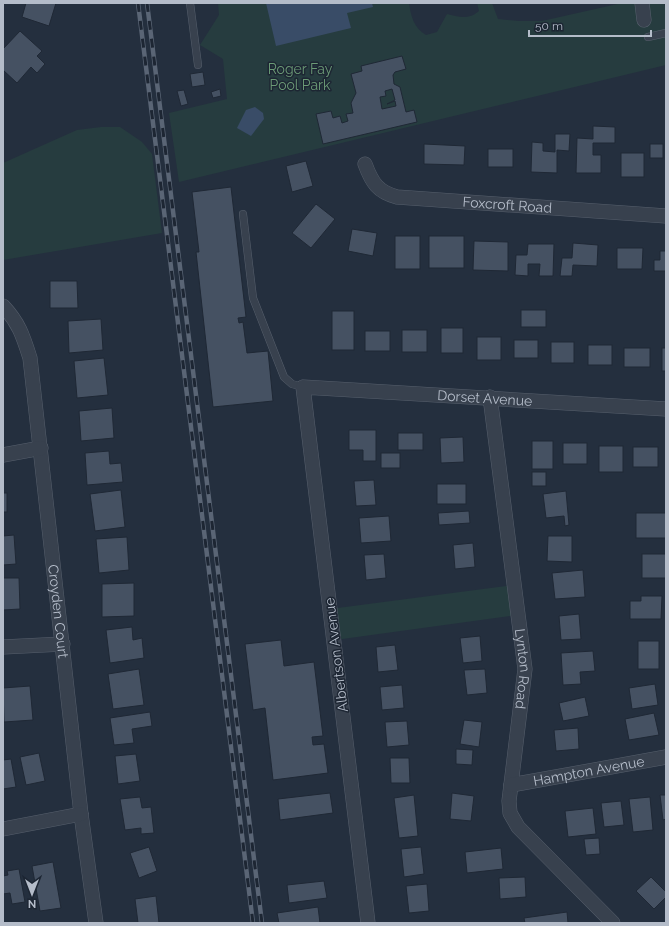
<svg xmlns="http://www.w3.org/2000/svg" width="669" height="926" viewBox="0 0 669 926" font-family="Raleway,sans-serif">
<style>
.green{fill:#263c3f}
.water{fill:#394c67}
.building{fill:#455162;stroke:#1f2835;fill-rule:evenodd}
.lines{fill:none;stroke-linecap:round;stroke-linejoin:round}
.lane-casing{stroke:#565f6c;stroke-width:8}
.street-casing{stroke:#565f6c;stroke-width:15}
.lane{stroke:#38414e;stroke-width:7}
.street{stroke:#38414e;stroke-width:14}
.rail-casing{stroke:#5a6575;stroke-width:4.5}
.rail{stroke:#1d2633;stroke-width:3;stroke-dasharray:9;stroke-linecap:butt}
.labels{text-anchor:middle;stroke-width:3;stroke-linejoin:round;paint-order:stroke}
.park-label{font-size:14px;fill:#6b9a76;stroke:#1d2633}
.street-label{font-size:14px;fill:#b4bcc9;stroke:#1d2633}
</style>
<rect width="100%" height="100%" fill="#242f3e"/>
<g class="green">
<path d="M218,3H409C411,17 414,28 426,35L437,32L447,14C458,17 469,20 479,11L477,3H492L498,19L519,21H542L622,3H664L666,10V65L179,182L169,113L227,99L223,59L200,45L219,15Z"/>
<polygon points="101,127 120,127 142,142 152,154 162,233 3,260 3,163 77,130"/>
<polygon points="514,585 518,615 335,640 330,609"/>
</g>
<g class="water">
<polygon points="266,3 372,3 373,7 347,13 351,28 276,46"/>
<polygon points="255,107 263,113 264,119 251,136 237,128 246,110"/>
</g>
<g class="building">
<polygon points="26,3 56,3 49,26 22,17"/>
<polygon points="20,31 42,51 37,56 45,64 37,73 31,67 17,83 3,70 3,49"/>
<path d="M402,56L406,69L395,72L393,75L394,84L400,87L406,112L414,110L417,122L323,144L316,114L331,111L333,118L340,116L342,123L348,121L346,114L353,113L351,103L356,93L351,74L362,71L361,66ZM392,89L395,100L387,104L395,101L396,106L382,109L380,97L386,96L385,91Z"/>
<polygon points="203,72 205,85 192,87 190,74"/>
<polygon points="220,89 221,96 213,98 211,92"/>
<polygon points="184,90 188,104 181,106 177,91"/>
<polygon points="593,126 615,127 615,143 593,143 593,155 601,155 601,173 576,173 577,138 593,139"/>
<polygon points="555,134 570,134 569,151 557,150 557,173 531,172 532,142 543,143 543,151 555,152"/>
<polygon points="424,144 465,146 464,165 424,164"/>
<rect x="650" y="144" width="13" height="14"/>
<rect x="488" y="149" width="25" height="18"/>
<rect x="621" y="153" width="23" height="24"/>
<polygon points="306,161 313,186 292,192 286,166"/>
<polygon points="231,187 246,317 238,318 239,323 243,322 247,353 268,351 273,401 213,407 196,252 199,252 192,192"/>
<polygon points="316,204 335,219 311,248 292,233"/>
<polygon points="352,229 377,233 373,256 348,251"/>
<rect x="395" y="236" width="25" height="33"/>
<rect x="429" y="236" width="35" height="32"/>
<polygon points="474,241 508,242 508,271 473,270"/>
<polygon points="573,243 598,245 597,266 573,265 572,276 560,276 562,258 572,258"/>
<polygon points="528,244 554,244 553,276 539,276 540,264 528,264 528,276 515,275 516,255 527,255"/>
<polygon points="617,248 643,248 642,269 617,269"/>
<polygon points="660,251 666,251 666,271 654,271 654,260 660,260"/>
<polygon points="50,281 77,281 78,308 50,308"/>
<rect x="521" y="310" width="25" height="17"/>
<rect x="332" y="311" width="22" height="39"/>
<polygon points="101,319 103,350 69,353 68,321"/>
<rect x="441" y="328" width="22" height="25"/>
<rect x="402" y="330" width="25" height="22"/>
<rect x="365" y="331" width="25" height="20"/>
<rect x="477" y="337" width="24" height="23"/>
<rect x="514" y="340" width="24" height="18"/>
<rect x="551" y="342" width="23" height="21"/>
<rect x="588" y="345" width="24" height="20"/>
<rect x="624" y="348" width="26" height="19"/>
<rect x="662" y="348" width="4" height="23"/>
<polygon points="104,358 108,395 77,398 74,361"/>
<polygon points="112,408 114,438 81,441 79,411"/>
<polygon points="349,430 376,430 376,461 363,461 363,450 349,450"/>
<rect x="398" y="433" width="25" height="17"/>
<polygon points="463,437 464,462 441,463 440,438"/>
<rect x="532" y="441" width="21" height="28"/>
<rect x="563" y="443" width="24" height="21"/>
<rect x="599" y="446" width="24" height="26"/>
<rect x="633" y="447" width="25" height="20"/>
<polygon points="109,451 110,464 121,463 123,482 87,485 85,453"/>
<rect x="381" y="453" width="19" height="15"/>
<rect x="532" y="472" width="14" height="14"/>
<polygon points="374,480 376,505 356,506 354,481"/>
<rect x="437" y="484" width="29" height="20"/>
<polygon points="121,490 125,527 95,531 90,494"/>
<polygon points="566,491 569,525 565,526 564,516 546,518 543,494"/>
<rect x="3" y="493" width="4" height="19"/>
<polygon points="469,511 470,523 439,525 438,513"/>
<rect x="636" y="513" width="30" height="25"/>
<polygon points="389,516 391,541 361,543 359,518"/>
<polygon points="14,535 16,564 3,565 3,536"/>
<polygon points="548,536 572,536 572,562 547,561"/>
<polygon points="127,537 129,570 99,573 96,539"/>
<polygon points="473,543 475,567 455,569 453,545"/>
<polygon points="384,554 386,578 366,580 364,555"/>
<rect x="642" y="554" width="24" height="24"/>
<polygon points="583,570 585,597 555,599 552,573"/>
<polygon points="3,578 19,578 20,609 3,610"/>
<polygon points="134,583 134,616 102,617 102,584"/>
<polygon points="641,596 662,596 661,619 630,619 630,601 641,601"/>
<polygon points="579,614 581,639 561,640 559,616"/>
<polygon points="132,627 133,640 142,638 144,658 110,663 106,630"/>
<polygon points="480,636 482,661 463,663 460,638"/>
<polygon points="281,640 284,666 314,662 323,736 312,737 313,745 324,744 328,773 273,780 265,708 253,710 245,644"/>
<rect x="638" y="641" width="21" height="28"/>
<polygon points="395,645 398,670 378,672 376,647"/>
<polygon points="593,651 595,671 580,672 581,684 563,685 561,653"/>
<polygon points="139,669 144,705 113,709 108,674"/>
<polygon points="485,669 487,693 467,695 464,670"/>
<polygon points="655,684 658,705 632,709 629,688"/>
<polygon points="402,685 404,708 382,710 380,687"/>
<polygon points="30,686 33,720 4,722 3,688"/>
<polygon points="585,697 589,716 563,721 559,703"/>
<polygon points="150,712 152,726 132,729 134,743 114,745 110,718"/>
<polygon points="654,713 659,735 629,740 625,719"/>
<polygon points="464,720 482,722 479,747 460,744"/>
<polygon points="407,721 409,745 387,747 385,722"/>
<polygon points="578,728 579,749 556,751 554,730"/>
<polygon points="456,749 473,750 472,765 456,764"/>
<polygon points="39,753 45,781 26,785 20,757"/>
<polygon points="136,754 140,781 118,784 115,756"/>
<polygon points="390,758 409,758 410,783 391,783"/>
<polygon points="11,759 16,787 3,789 3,760"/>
<polygon points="330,793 333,813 280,820 278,799"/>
<polygon points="452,793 474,796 471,821 450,819"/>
<polygon points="414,795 418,836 399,838 394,798"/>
<polygon points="660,795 666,795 666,819 663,820"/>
<polygon points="140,797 142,808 151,807 154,833 141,834 141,828 125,830 120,799"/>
<polygon points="650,797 653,830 633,832 629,799"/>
<polygon points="621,801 624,825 604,827 601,803"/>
<polygon points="593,808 596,834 568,837 565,811"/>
<polygon points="599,838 600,854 586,855 584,839"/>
<polygon points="149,847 157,871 139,878 130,853"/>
<polygon points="421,847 424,874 404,877 401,849"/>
<polygon points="501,848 503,869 467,873 465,852"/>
<polygon points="53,862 61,908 40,911 32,866"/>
<polygon points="19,869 25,902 12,904 10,893 3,894 3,876 8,875 7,871"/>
<polygon points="525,877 526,897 500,899 499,878"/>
<polygon points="651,877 666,892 666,897 654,909 636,891"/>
<polygon points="324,881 327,898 289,903 287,885"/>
<polygon points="427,884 429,911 409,913 406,886"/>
<polygon points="156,896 159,923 138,923 135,899"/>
<polygon points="318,907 320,923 279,923 277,913"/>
<polygon points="567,912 568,923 525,923 524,918"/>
</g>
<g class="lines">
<g class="lane-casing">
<g id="lane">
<polyline points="190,3 198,65"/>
<polyline points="648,37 666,33"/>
<polyline points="243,214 253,298 284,377 292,384 303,387"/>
</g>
</g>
<g class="street-casing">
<g id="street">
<polyline points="642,3 644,20"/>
<path id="s1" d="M365,164C372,183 378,192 397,197L666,216"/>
<path id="s2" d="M3,306C19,323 23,336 30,358L81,814L96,923"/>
<path id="s3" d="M490,397L525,669L509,801L510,813L518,827L613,923"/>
<polyline points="3,455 41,448"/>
<polyline points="3,647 63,644"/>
<path id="s4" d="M511,785L666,757"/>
<polyline points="3,829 81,814"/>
<path id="s5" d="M368,923L303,387L666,409"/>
</g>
</g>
<use href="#lane" class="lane"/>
<use href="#street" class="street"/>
<g class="rail-casing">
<g id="rail">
<polyline points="138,3 253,923"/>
<polyline points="147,3 262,923"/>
</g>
</g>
<use href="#rail" class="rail"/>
</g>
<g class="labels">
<g class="park-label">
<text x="300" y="74">Roger Fay<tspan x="300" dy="16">Pool Park</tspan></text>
</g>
<g class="street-label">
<text dy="5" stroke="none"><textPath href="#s1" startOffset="159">Foxcroft Road</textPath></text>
<text dy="5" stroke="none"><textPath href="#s5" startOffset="722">Dorset Avenue</textPath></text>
<text dy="5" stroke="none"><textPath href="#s2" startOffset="314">Croyden Court</textPath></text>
<text transform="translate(336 655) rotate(-97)" y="5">Albertson Avenue</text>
<text dy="5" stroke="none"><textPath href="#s3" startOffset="274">Lynton Road</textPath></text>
<text dy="5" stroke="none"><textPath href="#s4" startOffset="79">Hampton Avenue</textPath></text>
</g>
</g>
<rect width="669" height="926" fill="none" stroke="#b4bcc9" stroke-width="8"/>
<g transform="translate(32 894) rotate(180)" stroke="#1d2633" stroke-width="3" paint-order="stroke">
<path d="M0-3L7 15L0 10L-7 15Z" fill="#b4bcc9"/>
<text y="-6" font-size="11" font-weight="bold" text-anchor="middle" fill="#b4bcc9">N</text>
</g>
<path d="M529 30v6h122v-6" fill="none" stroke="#b4bcc9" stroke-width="2"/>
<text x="535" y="30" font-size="12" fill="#b4bcc9" stroke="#1d2633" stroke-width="3" paint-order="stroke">50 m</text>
</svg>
